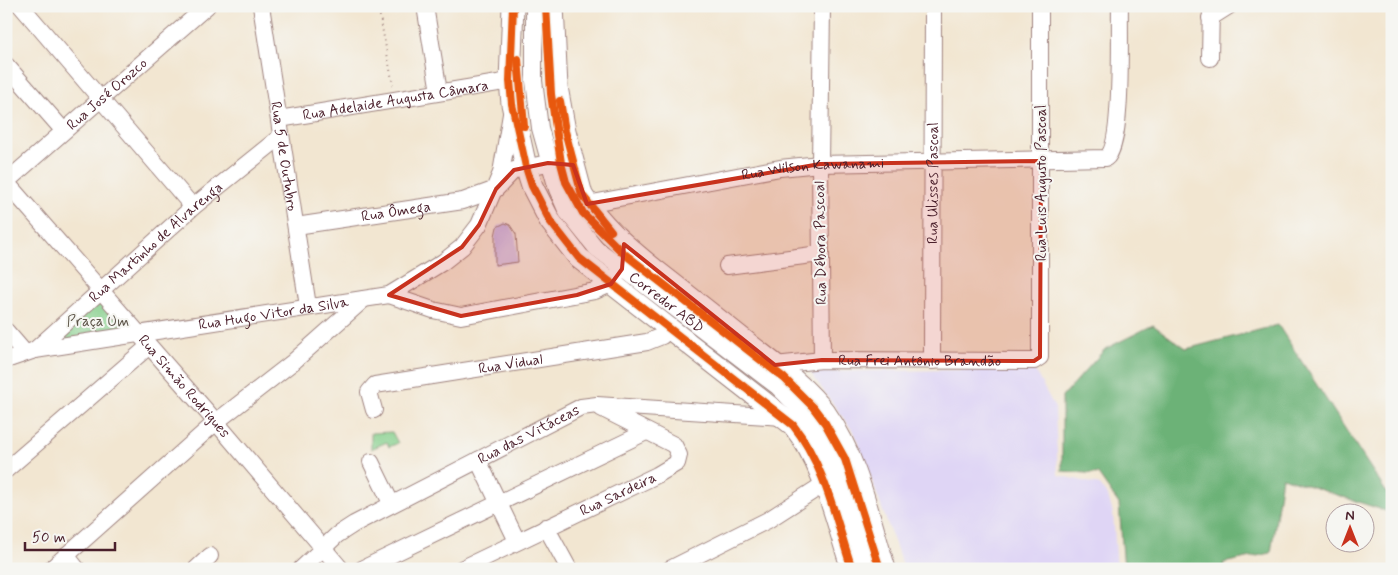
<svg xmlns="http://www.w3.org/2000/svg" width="1398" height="575" viewBox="0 0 1398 575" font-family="Mynerve,sans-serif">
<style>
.built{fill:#dfd5f5}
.green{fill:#85cf8b;stroke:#68775b}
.forest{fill:#6cb277;stroke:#5b6851}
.building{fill:#af9ae4}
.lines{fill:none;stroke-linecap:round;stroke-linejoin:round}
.minor-casing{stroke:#9e827e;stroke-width:18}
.major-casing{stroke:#9e827e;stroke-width:23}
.path{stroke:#9e827e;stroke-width:2;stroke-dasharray:1 4;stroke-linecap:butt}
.minor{stroke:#fff;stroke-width:16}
.major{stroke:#fff;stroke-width:21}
.cycleway-casing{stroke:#f6f6f2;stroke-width:11}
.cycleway{stroke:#e8590c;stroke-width:8}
.marked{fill:#c8321e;fill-opacity:0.2;stroke:#c8321e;stroke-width:4;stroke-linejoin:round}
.labels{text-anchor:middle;stroke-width:4;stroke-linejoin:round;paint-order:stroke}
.street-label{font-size:15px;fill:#4a1f2b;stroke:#f6f6f2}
.park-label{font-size:15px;fill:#5c5448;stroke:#f6f6f2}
</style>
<rect width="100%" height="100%" fill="#f6f6f2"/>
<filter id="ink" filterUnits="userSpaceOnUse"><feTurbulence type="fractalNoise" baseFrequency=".02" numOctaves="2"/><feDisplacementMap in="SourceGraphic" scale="10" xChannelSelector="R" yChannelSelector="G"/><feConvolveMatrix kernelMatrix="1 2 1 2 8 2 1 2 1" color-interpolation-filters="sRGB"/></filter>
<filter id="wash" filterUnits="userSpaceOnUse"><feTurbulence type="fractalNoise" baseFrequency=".0096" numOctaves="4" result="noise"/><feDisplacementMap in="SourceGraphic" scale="20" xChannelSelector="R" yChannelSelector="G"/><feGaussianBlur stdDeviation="1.12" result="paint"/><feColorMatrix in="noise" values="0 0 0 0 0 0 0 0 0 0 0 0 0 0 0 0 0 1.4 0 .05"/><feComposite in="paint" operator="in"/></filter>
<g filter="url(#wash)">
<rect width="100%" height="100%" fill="#f2e6d1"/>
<polygon class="built" points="1034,369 1055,408 1058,475 1100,485 1108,496 1113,513 1117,569 904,569 855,434 810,372"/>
<g class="green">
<polygon points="102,301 123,327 122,331 62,345 55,337 95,302"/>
<polygon points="392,432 398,443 389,447 387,442 371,449 371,433"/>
</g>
<polygon class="forest" points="1153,325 1186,349 1278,325 1392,501 1392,513 1282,477 1271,553 1223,563 1226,569 1124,569 1119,504 1098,474 1062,471 1062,397 1105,349"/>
<g id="blocks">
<polygon class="building" points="505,223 510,225 516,234 518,262 495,265 495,236 497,227"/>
</g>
</g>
<g filter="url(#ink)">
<use href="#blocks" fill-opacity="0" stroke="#9e827e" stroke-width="1"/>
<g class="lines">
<g class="minor-casing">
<g id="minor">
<polyline points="21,6 193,207"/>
<path id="s1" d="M261,6L308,306"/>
<polyline points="425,6 439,92"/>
<path id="s2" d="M534,6V81L540,128L557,189L567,212L596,248L778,387L807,416L833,460L870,569"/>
<polyline points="1210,18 1229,6"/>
<polyline points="1210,58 1211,6"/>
<polyline points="6,65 63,130"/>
<path id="s3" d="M279,119L510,81"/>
<path id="s4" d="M6,182L216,422L341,569"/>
<path id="s5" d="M6,182L207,6"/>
<path id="s6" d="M587,204L780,168L820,164L1106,158C1124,145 1119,33 1120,6"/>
<path id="s7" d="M296,226L463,201L496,189L514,170L548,163L573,165"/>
<polyline points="727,266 820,254"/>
<polyline points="389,295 433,310 461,316 595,291 611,284 617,275"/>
<polyline points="6,331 25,353"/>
<path id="s8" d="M35,350L193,207L280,137"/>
<path id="s9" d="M6,360L35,350L389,295L443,262L462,247L479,225L501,173L511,114"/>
<polyline points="822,360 820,164 822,6"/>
<path id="s10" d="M932,361L933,6"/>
<path id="s11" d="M775,365L822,360L1034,361L1040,357V6"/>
<path id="s12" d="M374,410L369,392L375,385L647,342L662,336L670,327"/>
<polyline points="478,460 517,541"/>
<polyline points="371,462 391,503"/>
<polyline points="6,470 149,346"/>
<polyline points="546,527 569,569"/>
<polyline points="66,555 77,569"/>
<polyline points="51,569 216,422 293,362 364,299"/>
<polyline points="196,569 210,556"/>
<path id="s13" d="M301,569L337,535L354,524L581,407L597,405L783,417"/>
<polyline points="362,569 646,432"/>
<path id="s14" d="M461,569L657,475L677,463L679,455L674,445L601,408"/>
<polyline points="670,569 768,520 824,484"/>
</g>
</g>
<g class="major-casing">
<g id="major">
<path d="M513,6L510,81L512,104L526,167L532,186L550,221L579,258L793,425C825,465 836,521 852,569"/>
<path d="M553,6L557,87L565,131L582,195C600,225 628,248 655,270C687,295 719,320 750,345C777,366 806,387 826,414C857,458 869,518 885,569"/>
</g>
</g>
<polyline class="path" points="378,6 393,85"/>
<use href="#minor" class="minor"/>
<use href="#major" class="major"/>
<g class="cycleway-casing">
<g id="cycleway">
<path d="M513,6L510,81L512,104L526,167L532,186L550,221L579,258L793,425C825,465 836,521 852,569"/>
<polyline points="546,6 551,94 561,163 566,182 583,213 622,252 784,378 813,407 825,423 845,459 880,569"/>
<polyline points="518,59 524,126"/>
<polyline points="560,101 565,131 582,195 611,231"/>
</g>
</g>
<use href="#cycleway" class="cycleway"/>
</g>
</g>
<path class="marked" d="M1041,161L1040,357L1034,361L822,360L775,365L624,244L622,269L611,284L577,295L461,316L389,295L462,247L479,225L496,189L514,170L548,163L573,165L587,204L820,164Z"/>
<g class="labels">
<g class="street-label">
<text dy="5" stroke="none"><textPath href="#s5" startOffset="134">Rua José Orozco</textPath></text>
<text dy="5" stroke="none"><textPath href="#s3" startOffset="118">Rua Adelaide Augusta Câmara</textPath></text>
<text dy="5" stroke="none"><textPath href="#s1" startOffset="152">Rua 5 de Outubro</textPath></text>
<text dy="5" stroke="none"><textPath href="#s6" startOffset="229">Rua Wilson Kawanami</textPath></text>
<text dy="5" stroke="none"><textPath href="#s10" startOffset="178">Rua Ulisses Pascoal</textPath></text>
<text transform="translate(1041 183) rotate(-90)" y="5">Rua Luis Augusto Pascoal</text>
<text dy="5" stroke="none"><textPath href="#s7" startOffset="101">Rua Ômega</textPath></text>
<text dy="5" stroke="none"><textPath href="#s8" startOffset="162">Rua Martinho de Alvarenga</textPath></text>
<text transform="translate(820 243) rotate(-91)" y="5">Rua Débora Pascoal</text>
<text dy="5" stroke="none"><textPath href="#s2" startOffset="346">Corredor ABD</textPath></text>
<text dy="5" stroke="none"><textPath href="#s9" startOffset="272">Rua Hugo Vitor da Silva</textPath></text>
<text dy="5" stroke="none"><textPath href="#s11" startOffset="145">Rua Frei Antônio Brandão</textPath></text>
<text dy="5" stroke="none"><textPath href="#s12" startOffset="165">Rua Vidual</textPath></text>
<text dy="5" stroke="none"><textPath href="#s4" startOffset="271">Rua Simão Rodrigues</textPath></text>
<text dy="5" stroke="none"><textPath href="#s13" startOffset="266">Rua das Vitáceas</textPath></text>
<text dy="5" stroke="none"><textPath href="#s14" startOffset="174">Rua Sardeira</textPath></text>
</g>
<g class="park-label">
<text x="98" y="326">Praça Um</text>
</g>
</g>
<rect width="1398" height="575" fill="none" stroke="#f6f6f2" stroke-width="25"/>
<g transform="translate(1350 528)"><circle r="24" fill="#f6f6f2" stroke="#b1a0a2"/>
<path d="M0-4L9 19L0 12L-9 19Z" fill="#c8321e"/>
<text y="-8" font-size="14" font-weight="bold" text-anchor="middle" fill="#4a1f2b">N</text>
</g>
<path d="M25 542v8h90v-8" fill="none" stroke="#4a1f2b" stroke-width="2.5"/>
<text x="32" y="542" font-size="15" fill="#4a1f2b" stroke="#f6f6f2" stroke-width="4" paint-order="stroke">50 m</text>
</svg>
